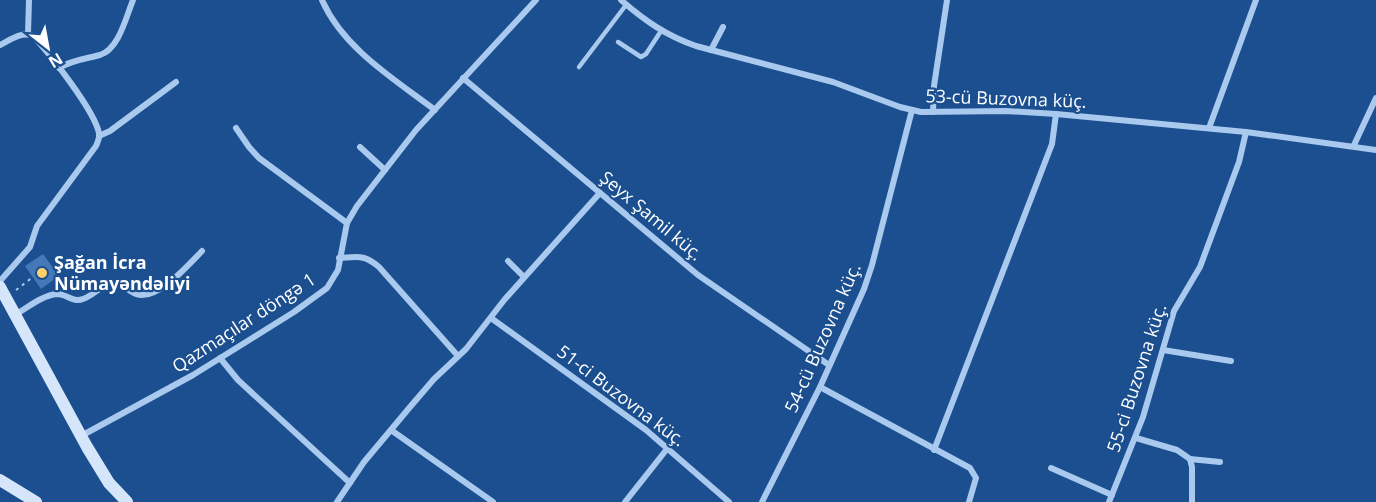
<svg xmlns="http://www.w3.org/2000/svg" width="1376" height="502" viewBox="0 0 1376 502" font-family="'Open Sans',sans-serif">
<style>
.building{fill:#4478b7}
.lines{fill:none;stroke-linecap:round;stroke-linejoin:round}
.path{stroke:#a9c9ee;stroke-width:2;stroke-dasharray:3 4.5;stroke-linecap:butt}
.lane{stroke:#a9c9ee;stroke-width:4.5}
.street{stroke:#a9c9ee;stroke-width:6}
.secondary{stroke:#d6e6fa;stroke-width:12}
.poi-dot{fill:#ffd166;stroke:#1b4f8f;stroke-width:2}
.labels{text-anchor:middle;stroke-width:4.5;stroke-linejoin:round;paint-order:stroke}
.street-label{font-size:18px;fill:#fff;stroke:#1b4f8f}
.poi-label{font-size:18px;font-weight:bold;fill:#fff;stroke:#1b4f8f;text-anchor:start}
</style>
<rect width="100%" height="100%" fill="#1b4f8f"/>
<polygon class="building" points="43,254 59,276 41,289 25,266"/>
<g class="lines">
<polyline class="path" points="16,290 33,277"/>
<g class="lane">
<polyline points="618,42 641,57 646,54 661,31"/>
<polyline points="579,67 626,5"/>
</g>
<g class="street">
<path d="M322,0C343,48 394,79 435,110"/>
<path d="M621,0C645,21 667,36 696,46L833,82L900,107L921,112L1006,111L1056,114L1246,132L1376,150"/>
<polyline points="28,34 29,0"/>
<path d="M0,45C10,40 22,31 33,36C50,54 94,110 99,133C100,138 98,141 96,146L37,226L30,247L0,281"/>
<polyline points="711,50 723,27"/>
<path d="M59,68C72,60 85,59 100,55C119,49 126,17 133,0"/>
<polyline points="463,78 698,275 829,365"/>
<polyline points="933,112 934,86 947,0"/>
<polyline points="236,128 249,147 259,158 347,223"/>
<polyline points="1209,128 1256,0"/>
<polyline points="99,136 110,131 176,82"/>
<polyline points="1354,145 1376,98"/>
<polyline points="360,147 385,170"/>
<path d="M339,258C358,257 364,254 379,267L458,356"/>
<polyline points="508,261 524,277"/>
<path d="M16,314C27,308 43,295 57,294C67,294 73,303 83,299C93,296 101,285 111,284C121,282 127,290 136,294C157,302 189,264 202,251"/>
<polyline points="491,318 646,430 729,502"/>
<polyline points="1163,350 1231,361"/>
<polyline points="220,358 238,380 350,483"/>
<polyline points="820,387 970,468 976,478 969,502"/>
<polyline points="391,430 493,502"/>
<polyline points="81,436 193,375 294,312 327,288 338,270 347,223 357,206 416,130 536,0"/>
<polyline points="1136,438 1177,450 1190,459 1192,467 1192,502"/>
<polyline points="934,450 1052,144 1056,114"/>
<polyline points="1190,459 1220,462"/>
<polyline points="1051,468 1112,495"/>
<polyline points="337,502 364,462 410,407 434,379 466,349 505,299 599,194"/>
<polyline points="625,502 667,449"/>
<polyline points="762,502 820,387 864,289 872,265 912,110"/>
<polyline points="1109,502 1143,417 1174,311 1200,267 1239,162 1246,132"/>
</g>
<g class="secondary">
<polyline points="0,287 87,447 109,483 127,502"/>
<polyline points="0,480 36,502"/>
</g>
</g>
<circle class="poi-dot" cx="42" cy="273" r="6"/>
<g class="labels">
<g class="street-label">
<text transform="translate(1006 99) rotate(2)" y="6">53-cü Buzovna küç.</text>
<text transform="translate(651 216) rotate(40)" y="6">Şeyx Şamil küç.</text>
<text transform="translate(244 323) rotate(-33)" y="6">Qazmaçılar döngə 1</text>
<text transform="translate(823 338) rotate(-66)" y="6">54-cü Buzovna küç.</text>
<text transform="translate(1137 378) rotate(-72)" y="6">55-ci Buzovna küç.</text>
<text transform="translate(621 396) rotate(37)" y="6">51-ci Buzovna küç.</text>
</g>
<g class="poi-label">
<text x="54" y="269">Şağan İcra<tspan x="54" dy="21">Nümayəndəliyi</tspan></text>
</g>
</g>
<g transform="translate(48 48) rotate(149)" stroke="#1b4f8f" stroke-width="4.5" paint-order="stroke">
<path d="M0-4.5L10 22L0 15L-10 22Z" fill="#ffffff"/>
<text y="-9" font-size="16" font-weight="bold" text-anchor="middle" fill="#ffffff">N</text>
</g>
</svg>
